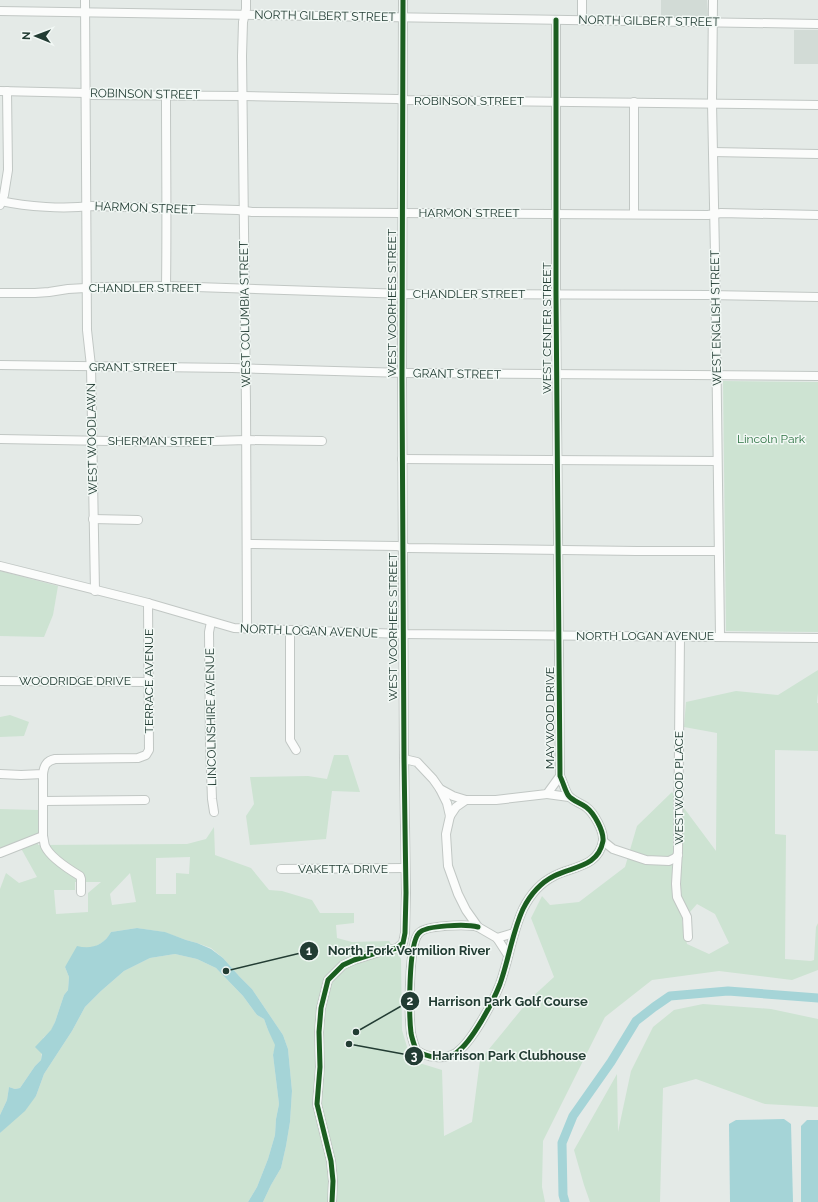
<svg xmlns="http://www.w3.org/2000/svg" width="818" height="1202" viewBox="0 0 818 1202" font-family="Raleway,sans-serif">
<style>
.built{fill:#d2dbd6}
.green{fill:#cde3d2;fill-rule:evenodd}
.water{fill:#a5d4d7}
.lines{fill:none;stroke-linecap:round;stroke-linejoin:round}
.river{stroke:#a5d4d7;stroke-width:9}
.minor-casing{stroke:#c1c7c4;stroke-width:10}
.minor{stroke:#fbfcfb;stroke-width:8}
.cycleway-casing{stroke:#f2f8f5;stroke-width:8}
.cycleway{stroke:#1b5e20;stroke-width:5}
.labels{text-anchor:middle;stroke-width:3;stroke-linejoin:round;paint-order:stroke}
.street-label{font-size:12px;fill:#223c33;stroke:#f2f8f5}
.park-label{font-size:12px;fill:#2d7343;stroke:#f2f8f5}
.leader{fill:none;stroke:#223c33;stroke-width:1.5}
.callout-dot{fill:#223c33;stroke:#f2f8f5;stroke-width:1.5}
.mark-label{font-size:12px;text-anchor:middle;font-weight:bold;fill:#fff}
.callout-label{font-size:13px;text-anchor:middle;font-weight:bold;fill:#223c33;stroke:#f2f8f5;stroke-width:3;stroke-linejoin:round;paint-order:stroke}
</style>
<rect width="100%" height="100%" fill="#e4eae7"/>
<g class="built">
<polygon points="661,0 707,0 708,15 706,17 661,16"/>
<rect x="794" y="30" width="24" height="34"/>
</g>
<g class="green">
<polygon points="723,381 818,382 818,632 726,631"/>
<polygon points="0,571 58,586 53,615 44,637 0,636"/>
<path d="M818,670V693L817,703H818V751L775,750V834L786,835L785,959L811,961L814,960L816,927L818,923V970L792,980L719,971L652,980L605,1017L543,1141L542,1187L545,1202H263L271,1185L281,1168L286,1146L290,1122L292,1091L288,1049L283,1035L252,989L239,976L223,958L211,948L197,943L186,940L164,932L137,928L111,932C106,942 95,949 83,948L65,967L69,977L68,990L64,995L55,1022L51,1031L43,1038L41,1060L35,1066L20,1088L15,1089L9,1087L7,1100L0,1115V889L6,873L19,883L37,877L18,843L0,850V809L39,810L38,845L187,844L206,839L214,827L215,855L251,868L269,890L282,891L312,900L320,913H354V923L336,925L337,938L352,942L389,941L401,959L402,1030L407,1047L416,1062L442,1070L444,1136L472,1122L480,1060L530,999L554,977L531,918L542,896L550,905L579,902L625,867L637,826L672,792L716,851L717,733L684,727L686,702L736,691L778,695ZM190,857L189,874L176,873V894H156V858ZM130,873L136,902L112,905L110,894ZM75,882H101L88,893V912L56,914L54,890H75ZM697,904L715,914L729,943L709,954L687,944L682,921Z"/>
<polygon points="10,715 29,722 24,736 0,737 0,717"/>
<polygon points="334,755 348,755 360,792 332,791 326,839 250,845 246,816 254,804 250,777 308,776 327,779"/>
<polygon points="175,954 197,959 216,968 243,996 257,1015 264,1019 268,1030 276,1045 273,1055 279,1104 276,1119 275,1135 268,1159 257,1187 248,1202 0,1202 0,1133 36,1096 44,1074 72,1031 85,1007 101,991 124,971 150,958"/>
<polygon points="703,1004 771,1009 818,1019 818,1107 765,1104 696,1079 663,1088 660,1202 590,1202 584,1185 574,1150 617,1074 618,1132 631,1071 653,1027 674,1010"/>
</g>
<g class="water">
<path d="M137,928L165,932L186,940L197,943L211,949L223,958L239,976L252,989L283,1035L288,1049L292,1091L290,1122L286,1146L281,1168L271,1185L263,1202H248L257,1187L268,1159L275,1135L276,1119L279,1104L273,1055L275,1045L268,1030L264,1019L257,1015L243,996L216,968L197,959L175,954L150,958L124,971L101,991L85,1007L72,1031L44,1074L36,1096L25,1111L0,1133V1115L7,1100L9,1087L15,1089L20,1088L35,1066L41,1060L42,1054L35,1047L51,1030L55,1022L64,995L68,990L69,977L65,967L77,946C91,950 104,945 111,932Z"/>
<polygon points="784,1119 791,1124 793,1202 730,1202 729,1124 736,1120"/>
<polygon points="807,1120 818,1120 818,1202 801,1202 801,1126"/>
</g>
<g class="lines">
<polyline class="river" points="565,1202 563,1195 562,1143 573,1116 611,1062 636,1021 654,1007 670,996 728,991 818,998"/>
<g class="minor-casing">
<g id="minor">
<polyline points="85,0 87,330 91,366 95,591"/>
<polyline points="246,0 246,9 243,22 242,56 246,404 247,629"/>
<polyline points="582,0 582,20"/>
<polyline points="713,0 712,103 715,255 720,636"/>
<polyline points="0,11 818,24"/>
<polyline points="0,91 86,93 92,95 243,96 397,99 407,100 818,105"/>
<path d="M166,95C166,159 167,223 166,286"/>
<polyline points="713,152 818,154"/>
<path d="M0,201C28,207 63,209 92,206L238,210L252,212L708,215L721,213L818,215"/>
<polyline points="0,205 4,195 8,170 7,91"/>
<polyline points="634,214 634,102"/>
<polyline points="0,293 35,293 49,292 68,289 103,287 166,286 406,294 709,295 818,297"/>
<polyline points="0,365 232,368 406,373 818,376"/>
<polyline points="0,439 109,441 181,442 246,440 322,441"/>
<polyline points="402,459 717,461"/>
<polyline points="93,519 138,520"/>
<polyline points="247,544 397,546 408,548 637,551 718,551"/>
<polyline points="0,566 148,603 234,628 403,634 818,638"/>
<polyline points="211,622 209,632 210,743 212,799 214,812"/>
<polyline points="290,630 290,740 296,750"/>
<polyline points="680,636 678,851 676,884 677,897 687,917 688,937"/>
<polyline points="0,681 149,682"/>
<polyline points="404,759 417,762 433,779 440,789 447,803 450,816 446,834 448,866 458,894 466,910 478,927 497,938 508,955"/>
<path d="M0,774L21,775L43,774C44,766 46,761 55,759L138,758L146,755L149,750L148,603"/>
<polyline points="440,789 453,796 466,800"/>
<polyline points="547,794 569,797"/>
<polyline points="44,801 145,800"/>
<polyline points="450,816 456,807 466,800 496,800 547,794 560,776"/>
<path d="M43,836C44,840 44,843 45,846C50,857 70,870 80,876L81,879V892"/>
<polyline points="603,841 613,849 646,860 669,861 675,858 678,855"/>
<polyline points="0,853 43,836 43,774"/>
<polyline points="281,869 405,868"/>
<path d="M478,927C467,924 426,925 419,933C408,944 409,1016 411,1033C412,1039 414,1044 416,1050C427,1058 445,1060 456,1053C472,1042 493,1002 500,984C509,959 512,933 523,909C530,895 540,883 554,876C574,866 598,867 603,841C604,831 594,813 586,807C581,803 572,801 568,795C565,790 563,782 560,776L556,294V20"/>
<polyline points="497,938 514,933"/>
<polyline points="332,1202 333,1181 331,1161 317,1104 320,1067 319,1032 321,1008 328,980 343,965 354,960 376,953 397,948 403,943 405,933 406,893 404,759 402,378 403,0"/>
</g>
</g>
<use href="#minor" class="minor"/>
<g class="cycleway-casing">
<g id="cycleway">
<path d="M478,927C467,924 426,925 419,933C408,944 409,1016 411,1033C412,1039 414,1044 416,1050C427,1058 445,1060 456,1053C472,1042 493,1002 500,984C509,959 512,933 523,909C530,895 540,883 554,876C574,866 598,867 603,841C604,831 594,813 586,807C581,803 572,801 568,795C565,790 563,782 560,776L556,294V20"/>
<polyline points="332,1202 333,1181 331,1161 317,1104 320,1067 319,1032 321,1008 328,980 343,965 354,960 376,953 397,948 403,943 405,933 406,893 404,759 402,378 403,0"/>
</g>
</g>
<use href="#cycleway" class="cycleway"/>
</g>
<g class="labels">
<g class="street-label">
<text transform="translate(325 16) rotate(1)" y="4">NORTH GILBERT STREET</text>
<text transform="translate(649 21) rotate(1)" y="4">NORTH GILBERT STREET</text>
<text transform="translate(145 94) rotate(1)" y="4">ROBINSON STREET</text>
<text x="469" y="105">ROBINSON STREET</text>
<text transform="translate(145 208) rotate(2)" y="4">HARMON STREET</text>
<text x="469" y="217">HARMON STREET</text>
<text x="145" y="292">CHANDLER STREET</text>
<text x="469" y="298">CHANDLER STREET</text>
<text transform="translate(392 303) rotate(-90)" y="4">WEST VOORHEES STREET</text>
<text transform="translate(245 314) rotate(-91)" y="4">WEST COLUMBIA STREET</text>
<text transform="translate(716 318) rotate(-91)" y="4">WEST ENGLISH STREET</text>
<text transform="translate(547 328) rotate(-90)" y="4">WEST CENTER STREET</text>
<text x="133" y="371">GRANT STREET</text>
<text transform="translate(457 374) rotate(1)" y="4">GRANT STREET</text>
<text transform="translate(92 439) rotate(-91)" y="4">WEST WOODLAWN</text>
<text x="161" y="445">SHERMAN STREET</text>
<text transform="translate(393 627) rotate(-90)" y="4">WEST VOORHEES STREET</text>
<text transform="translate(309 631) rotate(2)" y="4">NORTH LOGAN AVENUE</text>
<text x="645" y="640">NORTH LOGAN AVENUE</text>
<text x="75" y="685">WOODRIDGE DRIVE</text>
<text transform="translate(149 681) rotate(-90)" y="4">TERRACE AVENUE</text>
<text transform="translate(211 717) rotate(-91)" y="4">LINCOLNSHIRE AVENUE</text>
<text transform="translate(550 718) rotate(-90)" y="4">MAYWOOD DRIVE</text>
<text transform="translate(679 788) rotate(-90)" y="4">WESTWOOD PLACE</text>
<text x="343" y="873">VAKETTA DRIVE</text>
</g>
<g class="park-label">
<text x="771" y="443">Lincoln Park</text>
</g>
</g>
<path class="leader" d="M226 971L309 951M356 1032L410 1001M349 1044L414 1056"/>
<g class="callout-dot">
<circle cx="226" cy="971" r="4"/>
<circle cx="356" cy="1032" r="4"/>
<circle cx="349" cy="1044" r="4"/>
<circle cx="309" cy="951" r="10"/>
<circle cx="410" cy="1001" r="10"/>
<circle cx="414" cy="1056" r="10"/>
</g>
<g class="mark-label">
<text x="309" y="955">1</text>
<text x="410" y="1005">2</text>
<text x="414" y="1060">3</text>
</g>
<g class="callout-label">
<text x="409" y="955">North Fork Vermilion River</text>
<text x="508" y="1006">Harrison Park Golf Course</text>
<text x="509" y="1060">Harrison Park Clubhouse</text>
</g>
<g transform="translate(36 36) rotate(271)" stroke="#f2f8f5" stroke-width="3" paint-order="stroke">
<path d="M0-3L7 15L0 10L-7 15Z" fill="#223c33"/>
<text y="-6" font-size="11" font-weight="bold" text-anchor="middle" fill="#223c33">N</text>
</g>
</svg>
